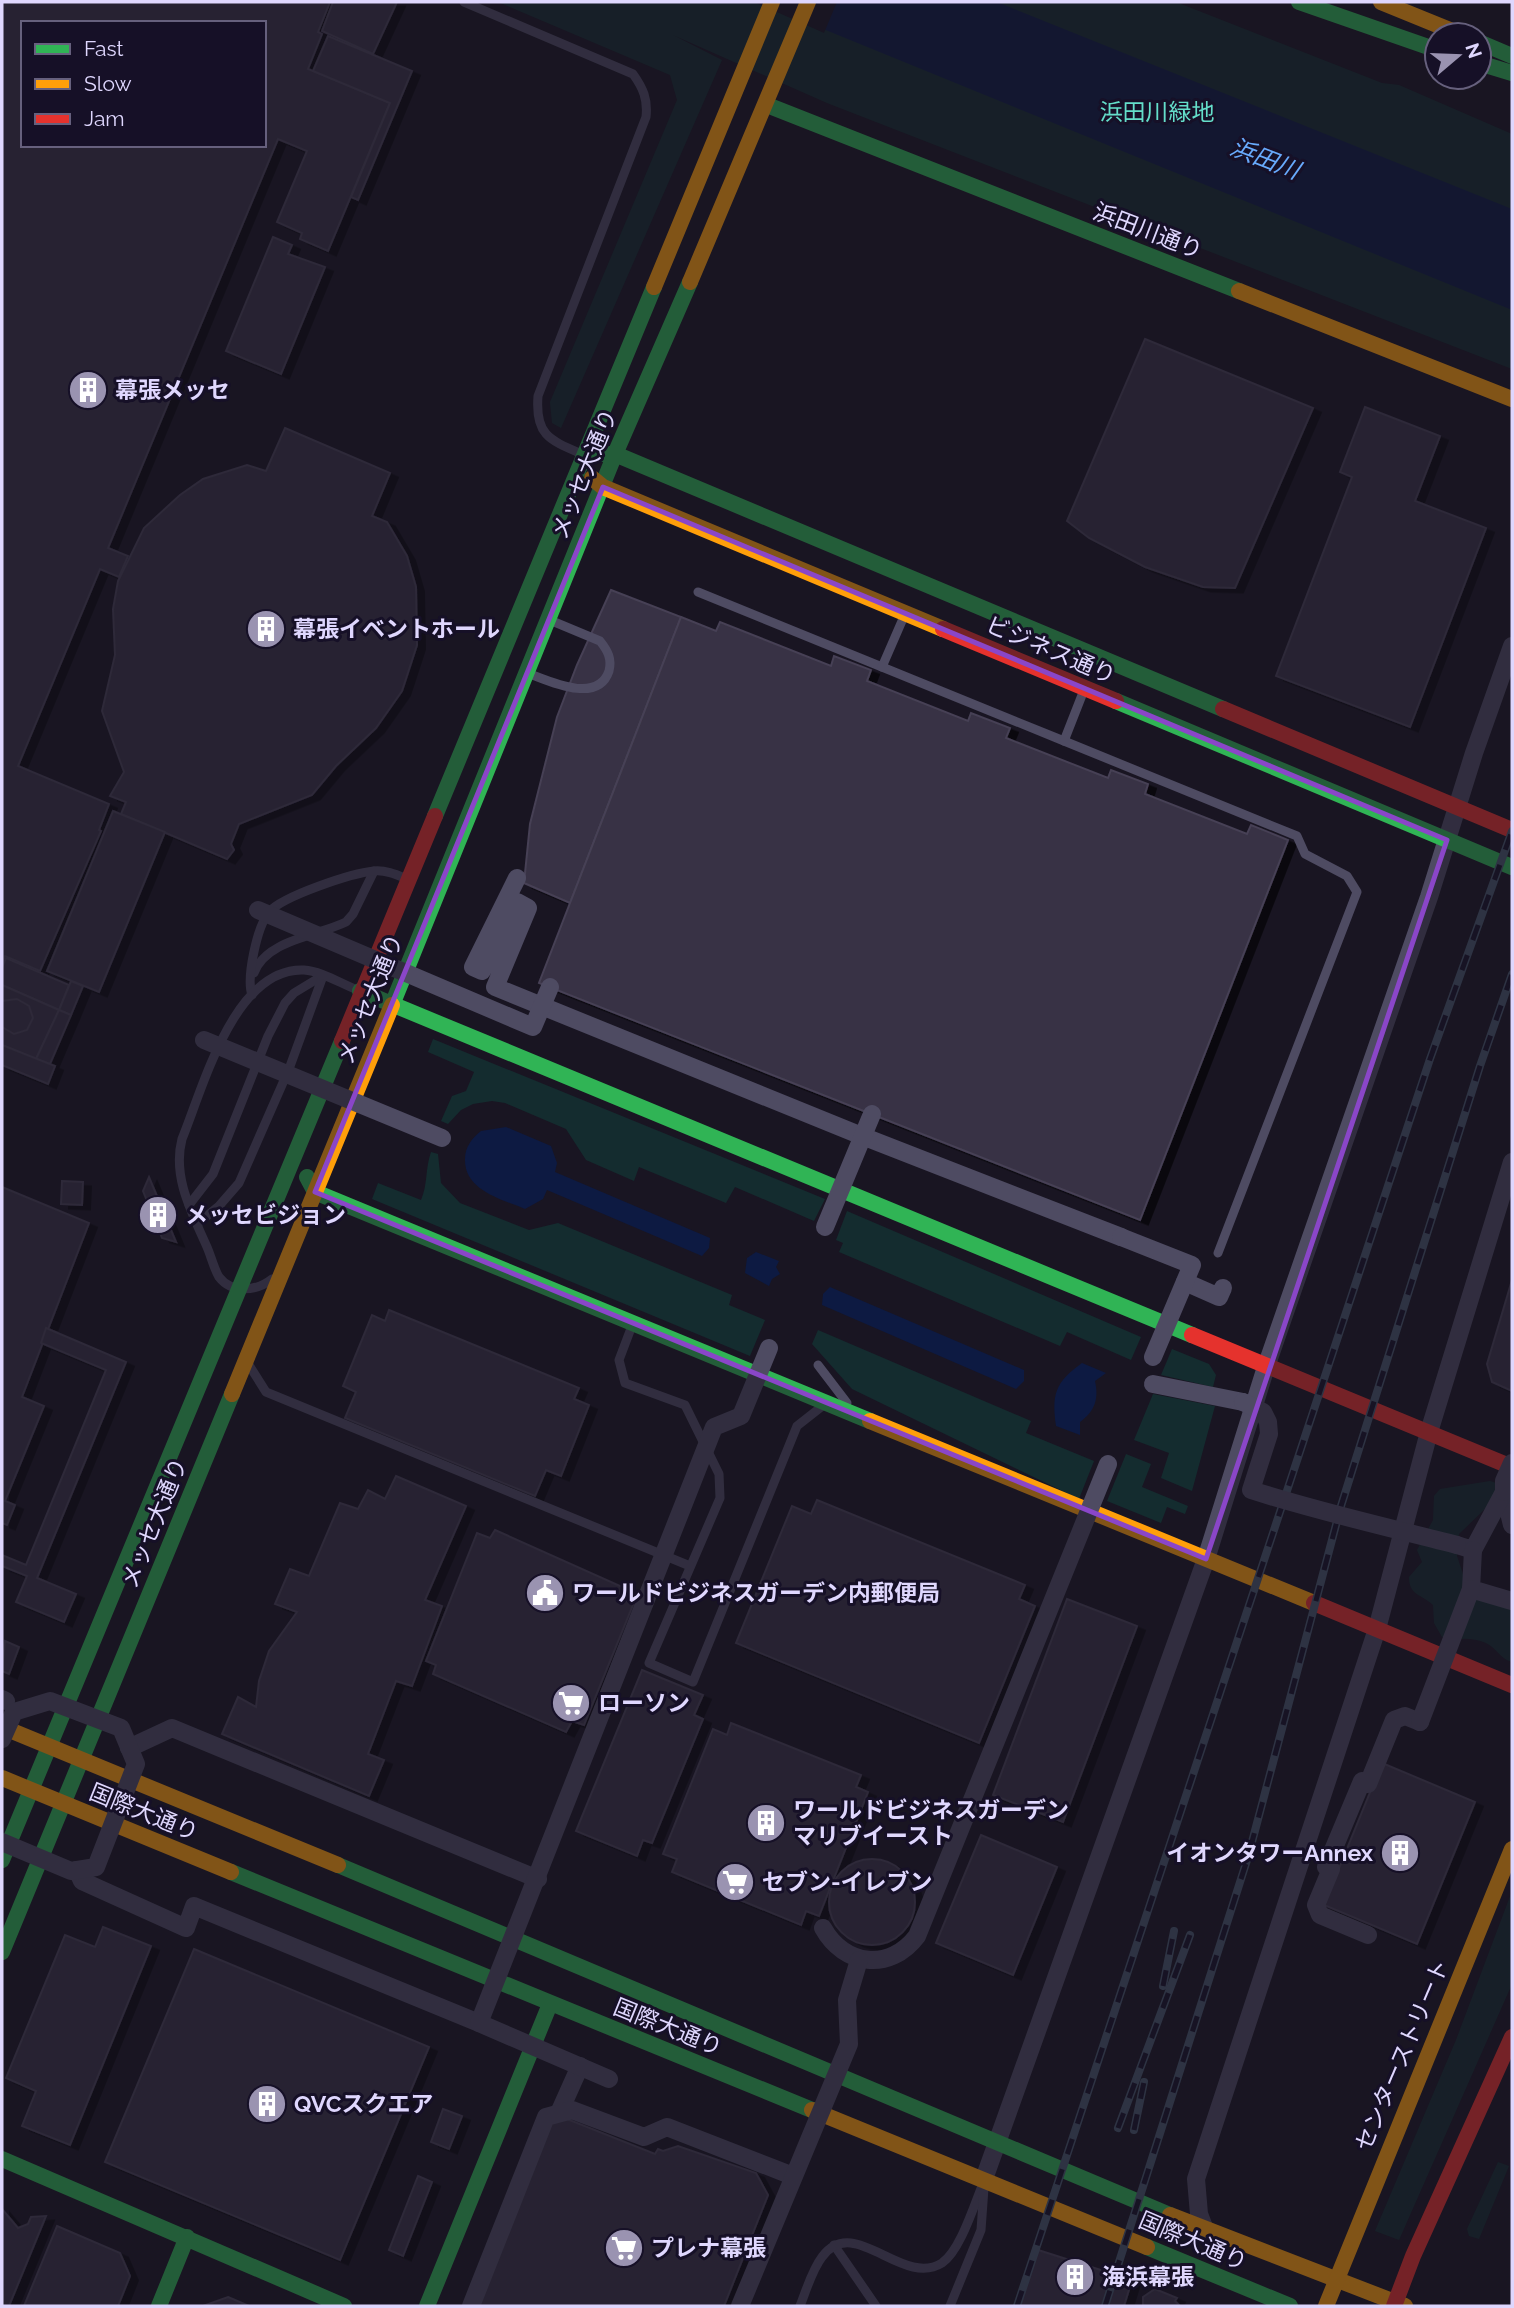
<svg xmlns="http://www.w3.org/2000/svg" width="1514" height="2308" viewBox="0 0 1514 2308" font-family="Raleway,'Noto Sans JP',sans-serif">
<style>
.green{fill:#142c2f}
.water{fill:#0d1a42}
.pier{fill:#191522}
.building{fill:#383344;stroke:#464055;stroke-width:2;fill-rule:evenodd;filter:url(#shadow)}
.lines{fill:none;stroke-linecap:round;stroke-linejoin:round}
.lane{stroke:#4e4b62;stroke-width:9}
.street{stroke:#4e4b62;stroke-width:18}
.fast{stroke:#30b455;stroke-width:16}
.slow{stroke:#ff9f0a;stroke-width:16}
.jam{stroke:#e5322d;stroke-width:16}
.rail-casing{stroke:#47586c;stroke-width:8}
.rail{stroke:#161027;stroke-width:5;stroke-dasharray:16;stroke-linecap:butt}
.street-bridge{stroke:#4e4b62;stroke-width:18}
.marked{fill:none;stroke:#8a46c8;stroke-width:5;stroke-linejoin:round}
.labels{text-anchor:middle;stroke-width:6;stroke-linejoin:round;paint-order:stroke}
.park-label{font-size:23px;fill:#64deca;stroke:#161027}
.street-label{font-size:23px;fill:#dfd7fe;stroke:#161027}
.poi-label{font-size:23px;font-weight:bold;fill:#dfd7fe;stroke:#161027;text-anchor:start}
.water-label{font-size:24px;font-style:italic;fill:#68aafc;stroke:#161027}
</style>
<defs>
<filter id="shadow"><feDropShadow dx="8" dy="4.5" stdDeviation="0" flood-color="#0009"/></filter>
</defs>
<rect width="100%" height="100%" fill="#191522"/>
<g class="green">
<polygon points="498,2 1176,2 1382,83 1399,85 1512,134 1512,369 827,103 673,35 722,60 561,428 552,423 550,402 677,100 670,75"/>
<polygon points="433,1039 825,1199 814,1221 735,1187 726,1203 639,1167 634,1181 586,1160 566,1129 505,1103 492,1101 473,1104 461,1110 448,1124 441,1121 452,1096 466,1091 474,1072 428,1052"/>
<path d="M431,1152L438,1154L441,1183L460,1203L529,1230L558,1223L732,1295L729,1305L765,1320L750,1356L372,1199L378,1183L421,1200C428,1184 425,1169 431,1152Z"/>
<polygon points="847,1211 1141,1337 1131,1360 1067,1332 1060,1346 839,1252 843,1243 836,1240"/>
<polygon points="818,1330 1031,1421 1026,1433 1094,1461 1079,1499 852,1389 812,1344"/>
<polygon points="1172,1349 1209,1364 1216,1375 1213,1387 1161,1375"/>
<polygon points="1153,1394 1215,1406 1192,1491 1161,1478 1169,1453 1134,1440"/>
<polygon points="1126,1454 1151,1464 1142,1487 1188,1506 1185,1514 1167,1507 1161,1523 1107,1501"/>
<path d="M1490,1481L1512,1488L1491,1503L1459,1534L1457,1556L1466,1583L1512,1607V1662C1500,1659 1497,1648 1486,1643C1472,1636 1456,1641 1442,1637L1434,1623L1433,1605C1422,1594 1409,1596 1409,1577L1422,1562L1417,1550L1433,1520L1434,1496L1440,1489Z"/>
<polygon points="1512,1891 1512,1984 1399,2240 1375,2231 1456,2040"/>
<polygon points="1498,2162 1509,2166 1479,2239 1469,2236 1467,2229"/>
</g>
<g class="water">
<polygon points="757,2 997,2 1512,209 1512,310"/>
<path d="M506,1127L551,1146L557,1163L555,1172L710,1238L709,1248L702,1256L547,1190L543,1199L525,1209C501,1199 464,1190 465,1159C465,1147 472,1138 481,1131Z"/>
<polygon points="756,1252 779,1261 776,1267 780,1274 772,1279 769,1286 745,1273 747,1258"/>
<polygon points="830,1287 1024,1370 1024,1381 1016,1389 822,1305 823,1294"/>
<path d="M1082,1363L1106,1373L1095,1381C1099,1399 1095,1411 1080,1422V1435L1056,1426C1052,1395 1054,1383 1082,1363Z"/>
</g>
<polygon class="pier" points="754,2 837,2 824,33"/>
<g class="building">
<path d="M2,2H330L318,32L322,34L308,69L390,103L328,251L300,239L302,233L277,222L307,151L278,139L108,548L128,556L119,577L100,569L18,766L109,804L99,830L101,831L40,971L5,956L2,965ZM23,23H264V145H23Z"/>
<polygon points="333,2 397,2 373,54 322,31"/>
<polygon points="328,36 412,71 358,200 351,197 390,103 313,71"/>
<polygon points="273,237 292,245 288,254 325,267 281,374 226,351"/>
<polygon points="1145,339 1313,408 1235,588 1203,587 1145,567 1089,538 1067,521"/>
<polygon points="1365,407 1440,436 1415,501 1486,528 1410,727 1276,676 1352,477 1340,472"/>
<polygon points="285,428 390,473 372,516 387,522 407,556 416,587 417,645 402,691 376,728 336,766 312,795 239,824 231,844 234,850 227,859 121,814 126,802 110,796 124,772 102,711 115,655 113,609 118,581 144,528 180,495 203,479 247,465 266,471"/>
<polygon points="611,590 681,617 570,903 524,883 530,824 557,717 577,665"/>
<polygon points="681,617 716,631 720,622 831,666 834,656 871,670 867,681 968,721 971,713 1010,728 1006,738 1108,778 1111,770 1148,784 1145,794 1247,834 1251,825 1288,840 1140,1220 539,983"/>
<polygon points="113,811 165,832 99,992 47,971"/>
<polygon points="6,958 69,985 59,1010 2,985 2,968"/>
<polygon points="71,981 83,986 71,1015 59,1010"/>
<polygon points="2,985 59,1010 36,1059 2,1045"/>
<polygon points="17,999 29,1006 33,1018 27,1030 14,1034 2,1027 2,1001"/>
<polygon points="59,1010 71,1015 50,1064 36,1059"/>
<polygon points="2,1045 55,1066 48,1084 2,1065"/>
<polygon points="149,1177 176,1242 162,1238 143,1191"/>
<polygon points="62,1181 83,1182 82,1205 61,1204"/>
<polygon points="2,1187 89,1223 22,1397 44,1406 5,1501 15,1505 7,1525 2,1523"/>
<polygon points="1512,1280 1512,1391 1492,1382 1487,1364"/>
<polygon points="389,1310 579,1388 574,1399 589,1405 561,1476 546,1470 535,1496 345,1418 356,1392 343,1386 372,1315 385,1321"/>
<polygon points="46,1328 126,1362 37,1578 76,1594 64,1622 16,1602 27,1576 2,1566 2,1555 26,1565 106,1370 41,1343"/>
<polygon points="396,1476 466,1506 425,1600 442,1606 412,1686 396,1681 368,1754 384,1760 369,1796 222,1734 238,1697 256,1707 259,1681 269,1651 297,1612 275,1604 290,1569 309,1576 340,1503 358,1509 368,1490 385,1499"/>
<polygon points="817,1500 1025,1585 1019,1599 1035,1606 979,1743 736,1643 792,1506 811,1514"/>
<polygon points="495,1530 629,1590 625,1600 633,1605 584,1725 572,1721 566,1732 433,1674 436,1665 426,1661 477,1533 490,1538"/>
<polygon points="1067,1599 1137,1626 1063,1822 993,1795"/>
<polygon points="5,1641 19,1647 9,1674 2,1671"/>
<polygon points="642,1670 703,1695 694,1715 703,1719 652,1843 643,1840 637,1856 576,1831"/>
<polygon points="731,1723 861,1775 856,1787 868,1792 819,1916 806,1911 801,1925 672,1872 677,1859 663,1854 713,1729 727,1735"/>
<polygon points="1382,1763 1475,1802 1417,1944 1324,1905"/>
<polygon points="981,1835 1057,1867 1013,1975 936,1943"/>
<circle cx="872" cy="1902" r="43"/>
<polygon points="103,1927 151,1946 70,2145 22,2126 36,2091 6,2078 65,1935 95,1947"/>
<polygon points="194,1949 429,2047 340,2260 105,2162"/>
<polygon points="443,2109 462,2116 449,2149 431,2142"/>
<polygon points="562,2117 655,2154 658,2149 663,2151 678,2146 756,2173 768,2195 724,2306 481,2306 479,2302 548,2122"/>
<polygon points="418,2176 432,2182 403,2256 389,2250"/>
<polygon points="2,2209 18,2228 28,2224 31,2217 46,2216 9,2306 2,2306"/>
<polygon points="57,2226 120,2253 130,2276 118,2306 24,2306"/>
<polygon points="1035,2249 1132,2280 1124,2306 1017,2306"/>
<polygon points="1155,2289 1177,2298 1175,2301 1180,2306 1143,2306 1143,2297"/>
<polygon points="228,2297 249,2306 203,2306"/>
</g>
<g class="lines">
<g class="lane">
<path d="M464,2L633,74C643,88 648,99 646,117L538,396C535,435 549,440 582,454"/>
<polyline points="698,592 882,667"/>
<polyline points="905,614 882,667 1064,741"/>
<path d="M530,674C551,682 598,704 609,671C612,659 608,651 600,641L552,621"/>
<polyline points="1084,690 1064,741 1297,836 1305,854 1347,876 1357,892 1218,1253"/>
<path d="M254,973C266,940 317,936 346,922L353,914L374,871"/>
<path d="M252,995C246,978 257,927 269,912C283,896 352,873 374,871C385,870 395,874 405,878"/>
<polyline points="189,1205 213,1174 268,1036 285,1003 294,993 322,976"/>
<polyline points="197,1224 219,1206 239,1183 289,1069 323,976"/>
<path d="M272,1279C257,1291 232,1294 219,1277C214,1269 211,1256 207,1247C192,1213 172,1177 182,1139C203,1088 234,967 304,970C322,971 343,985 360,991"/>
<polyline points="633,1323 619,1360 625,1383 685,1405 719,1474 720,1498 649,1663 693,1682 797,1426 825,1404"/>
<polyline points="249,1365 266,1392 690,1566"/>
<polyline points="818,1365 847,1403"/>
<polyline points="834,2245 876,2306"/>
<path d="M800,2306C806,2291 812,2270 822,2257C854,2213 902,2288 942,2263C961,2250 975,2202 984,2181"/>
<polyline points="950,2306 981,2230 984,2188"/>
</g>
<g class="street">
<polyline points="517,878 473,967 482,971 517,902 528,908 495,987 862,1136 1121,1237"/>
<polyline points="1185,1282 1219,1297 1223,1288"/>
<polyline points="1153,1384 1243,1402"/>
<polyline points="1504,1492 1512,1525"/>
<polyline points="1457,1545 1473,1550 1504,1492"/>
<polyline points="1473,1550 1471,1589 1512,1601"/>
<polyline points="2,1699 6,1701"/>
<polyline points="129,1748 172,1728 538,1879"/>
<polyline points="77,1870 82,1881 186,1928 194,1906 479,2023"/>
<polyline points="1368,1935 1320,1915 1316,1905 1331,1869 1326,1867 1362,1781 1368,1784 1394,1720 1405,1716 1420,1722"/>
<polyline points="559,2113 580,2066"/>
<polyline points="984,2179 1206,1559 1266,1367 1429,897 1474,753 1512,646"/>
<polyline points="1205,2230 1199,2214 1196,2179 1377,1629 1429,1432 1512,1162"/>
<polyline points="471,2306 546,2117 572,2110 644,2137 667,2127 793,2176"/>
</g>
<g class="fast">
<polyline points="1299,2 1437,50"/>
<polyline points="1479,42 1512,56"/>
<polyline points="1479,63 1512,73"/>
<polyline points="767,105 1239,291"/>
<polyline points="598,454 615,454 1223,709"/>
<polyline points="1116,701 1512,867"/>
<polyline points="435,816 654,287"/>
<polyline points="360,991 1192,1335"/>
<polyline points="392,1005 615,454 690,282"/>
<polyline points="307,1177 315,1192 870,1421"/>
<polyline points="2,1860 342,1041"/>
<polyline points="338,1865 1170,2215"/>
<polyline points="231,1872 812,2110"/>
<polyline points="2,1952 232,1394"/>
<polyline points="2,2159 344,2306"/>
<polyline points="1147,2247 1290,2306"/>
<polyline points="159,2306 187,2237"/>
<polyline points="427,2306 550,2004"/>
</g>
<g class="slow">
<polyline points="1381,2 1462,35"/>
<polyline points="690,282 808,2"/>
<polyline points="654,287 772,2"/>
<polyline points="1239,291 1512,399"/>
<polyline points="592,478 603,487 943,629"/>
<polyline points="232,1394 392,1005"/>
<polyline points="870,1421 1314,1603"/>
<polyline points="2,1727 338,1865"/>
<polyline points="2,1778 231,1872"/>
<polyline points="812,2110 1147,2247"/>
<polyline points="1170,2215 1405,2306"/>
<polyline points="1326,2306 1512,1849"/>
</g>
<g class="jam">
<polyline points="943,629 1116,701"/>
<polyline points="1223,709 1512,830"/>
<polyline points="342,1041 435,816"/>
<polyline points="1192,1335 1512,1467"/>
<polyline points="1314,1603 1512,1685"/>
<polyline points="1394,2306 1413,2256 1512,2037"/>
</g>
<g class="rail-casing">
<g id="rail">
<polyline points="1163,1986 1174,1931"/>
<polyline points="1118,2128 1190,1935"/>
<polyline points="1134,2130 1144,2082"/>
<polyline points="1017,2306 1430,1059 1512,831"/>
<polyline points="1105,2306 1248,1857 1341,1506 1480,1066 1512,974"/>
</g>
</g>
<use href="#rail" class="rail"/>
<g class="street-bridge">
<polyline points="258,910 533,1027 550,987"/>
<polyline points="204,1040 442,1138"/>
<polyline points="825,1227 872,1114"/>
<polyline points="1121,1237 1192,1265 1153,1357"/>
<path d="M1243,1402L1263,1412L1268,1422L1269,1434L1251,1490C1319,1512 1388,1527 1457,1545"/>
<polyline points="1504,1492 1504,1481 1512,1463"/>
<polyline points="1420,1722 1471,1589"/>
<polyline points="2,1739 14,1712 50,1701 121,1728 136,1764 96,1867 71,1871 2,1842"/>
<path d="M823,1928C844,1966 890,1972 917,1936L1108,1464"/>
<polyline points="609,2079 479,2023 714,1427 741,1416 769,1348"/>
<polyline points="740,2306 849,2044 847,2000 859,1960"/>
</g>
</g>
<path d="M0 0H1514V2308H0ZM603,487L1447,840L1206,1559L315,1192Z" fill="#191522" fill-opacity=".55" fill-rule="evenodd"/>
<path class="marked" d="M603,487L1447,840L1206,1559L315,1192Z"/>
<defs>
<g id="building-disc" transform="scale(2.0125)"><circle r="9.5" fill="#9a93b1" stroke="#161027"/><path d="M-4-6H4V6H1V3H-1V6H-4ZM-2.5-4.3h1.7v1.8h-1.7ZM.8-4.3h1.7v1.8H.8ZM-2.5-1h1.7V.8h-1.7ZM.8-1h1.7V.8H.8Z" fill="#fff"/></g>
<g id="civic-disc" transform="scale(2.0125)"><circle r="9.5" fill="#9a93b1" stroke="#161027"/><path d="M-.6-6.5H3V-4.5H.6V-3L4-1V1h2V6H-6V1h2V-1L-.6-3ZM-1.2 2.5V6h2.4V2.5Z" fill="#fff"/></g>
<g id="supermarket-disc" transform="scale(2.0125)"><circle r="9.5" fill="#9a93b1" stroke="#161027"/><path d="M-6-5.5h2.5l.6 2H6L4.5 2H-2.5L-4.4-4H-6ZM-1.5 3.2a1.3 1.3 0 1 0 .1 0ZM3 3.2a1.3 1.3 0 1 0 .1 0Z" fill="#fff"/></g>
</defs>
<g fill-rule="evenodd">
<use href="#building-disc" x="88" y="390"/>
<use href="#building-disc" x="266" y="629"/>
<use href="#building-disc" x="158" y="1215"/>
<use href="#civic-disc" x="545" y="1593"/>
<use href="#supermarket-disc" x="571" y="1703"/>
<use href="#building-disc" x="766" y="1823"/>
<use href="#building-disc" x="1400" y="1853"/>
<use href="#supermarket-disc" x="735" y="1882"/>
<use href="#building-disc" x="267" y="2104"/>
<use href="#supermarket-disc" x="624" y="2248"/>
<use href="#building-disc" x="1075" y="2277"/>
</g>
<g class="labels">
<g class="park-label">
<text x="1157" y="120">浜田川緑地</text>
</g>
<g class="street-label">
<text transform="translate(1148 231) rotate(21)" y="8">浜田川通り</text>
<text transform="translate(584 474) rotate(-68)" y="8">メッセ大通り</text>
<text transform="translate(1051 650) rotate(23)" y="8">ビジネス通り</text>
<text transform="translate(370 999) rotate(-68)" y="8">メッセ大通り</text>
<text transform="translate(154 1523) rotate(-68)" y="8">メッセ大通り</text>
<text transform="translate(144 1812) rotate(22)" y="8">国際大通り</text>
<text transform="translate(668 2027) rotate(22)" y="8">国際大通り</text>
<text transform="translate(1402 2055) rotate(-67)" y="8">センターストリート</text>
<text transform="translate(1193 2241) rotate(23)" y="8">国際大通り</text>
</g>
<g class="poi-label">
<text x="115" y="398">幕張メッセ</text>
<text x="293" y="637">幕張イベントホール</text>
<text x="185" y="1223">メッセビジョン</text>
<text x="572" y="1601">ワールドビジネスガーデン内郵便局</text>
<text x="598" y="1711">ローソン</text>
<text x="793" y="1818">ワールドビジネスガーデン<tspan x="793" dy="26">マリブイースト</tspan></text>
<text x="1373" y="1861" text-anchor="end">イオンタワーAnnex</text>
<text x="762" y="1890">セブン-イレブン</text>
<text x="294" y="2112">QVCスクエア</text>
<text x="651" y="2256">プレナ幕張</text>
<text x="1102" y="2285">海浜幕張</text>
</g>
<g class="water-label">
<text transform="translate(1265 159) rotate(21)" y="8">浜田川</text>
</g>
</g>
<rect width="1514" height="2308" fill="none" stroke="#dfd7fe" stroke-width="7"/>
<rect x="21" y="21" width="245" height="126" fill="#161027" stroke="#66607d" stroke-width="2"/>
<rect x="35" y="44" width="35" height="10" fill="#30b455" stroke="#66607d" stroke-width="2"/>
<text x="84" y="56" font-size="21" fill="#dfd7fe">Fast</text>
<rect x="35" y="79" width="35" height="10" fill="#ff9f0a" stroke="#66607d" stroke-width="2"/>
<text x="84" y="91" font-size="21" fill="#dfd7fe">Slow</text>
<rect x="35" y="114" width="35" height="10" fill="#e5322d" stroke="#66607d" stroke-width="2"/>
<text x="84" y="126" font-size="21" fill="#dfd7fe">Jam</text>
<g transform="translate(1458 56) rotate(71)"><circle r="33" fill="#161027" stroke="#66607d" stroke-width="2"/>
<path d="M0-5L12 26L0 18L-12 26Z" fill="#9a93b1"/>
<text y="-10" font-size="19" font-weight="bold" text-anchor="middle" fill="#dfd7fe">N</text>
</g>
</svg>
